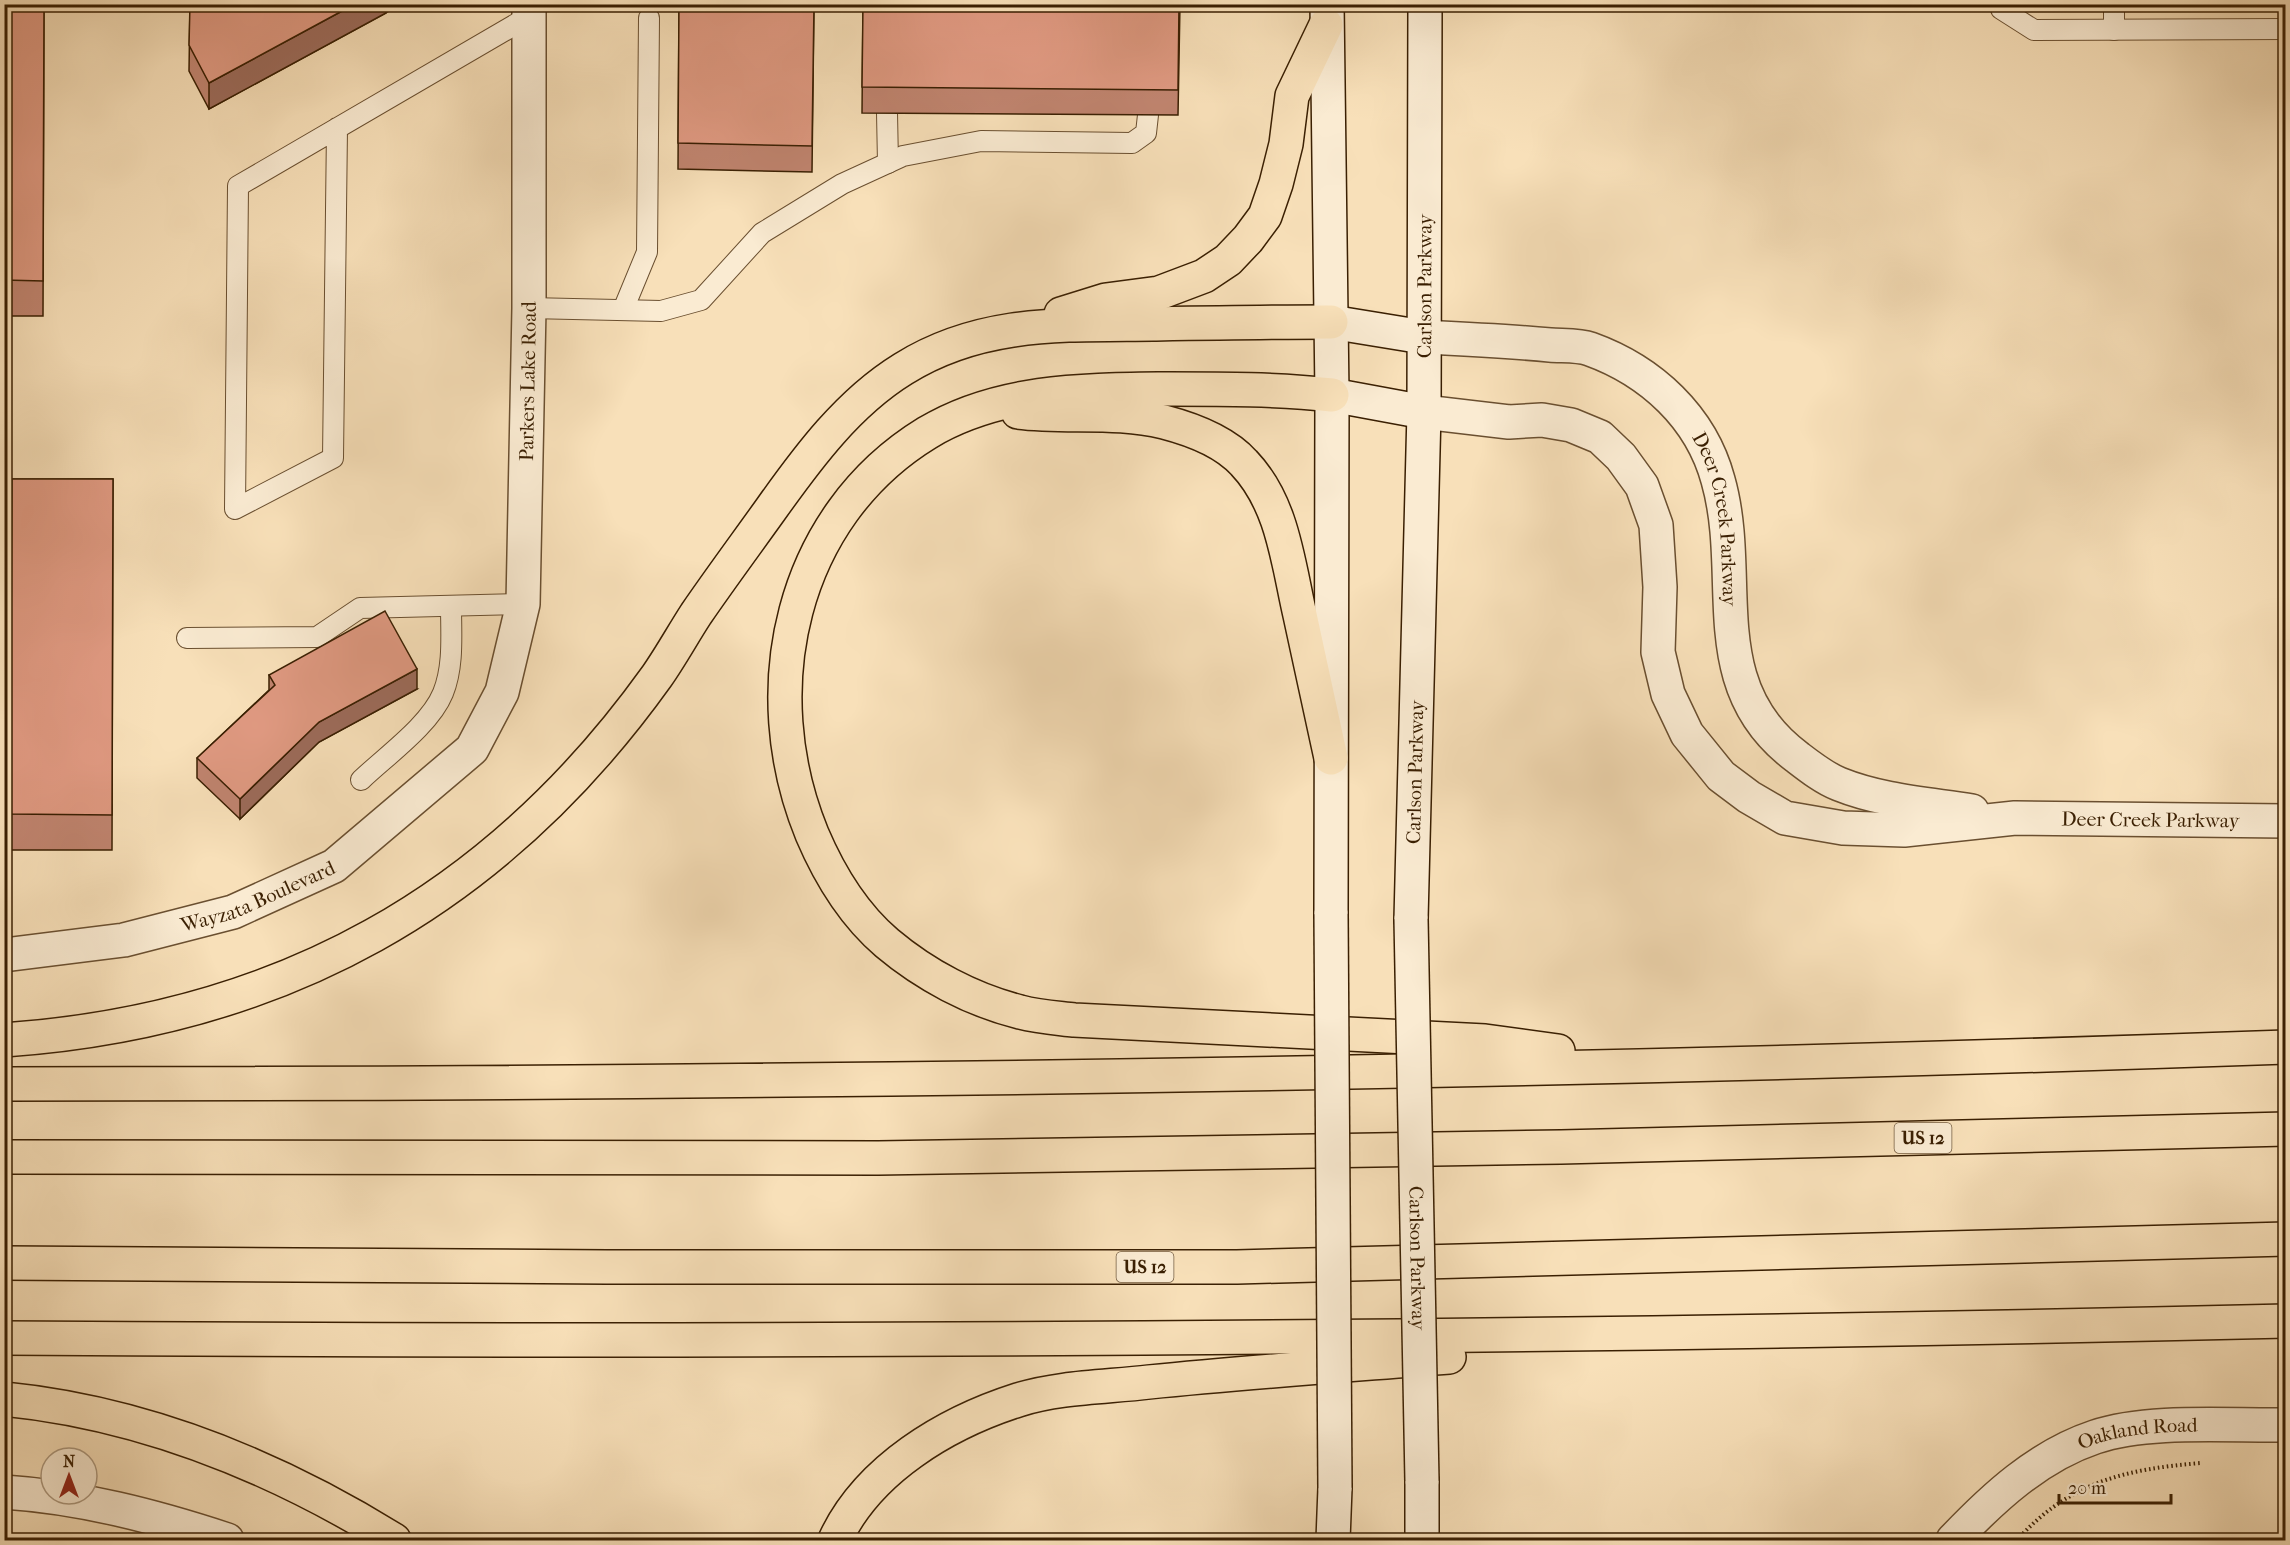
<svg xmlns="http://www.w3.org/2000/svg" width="2290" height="1545" viewBox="0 0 2290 1545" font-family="'IM FELL French Canon',serif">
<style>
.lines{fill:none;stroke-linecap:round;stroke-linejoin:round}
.service-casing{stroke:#6a4f30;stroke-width:22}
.minor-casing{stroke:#6a4f30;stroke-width:36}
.tertiary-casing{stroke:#6a4f30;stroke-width:36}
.secondary-casing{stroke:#3a1f02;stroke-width:36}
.motorway-casing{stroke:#3a1f02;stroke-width:36}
.path{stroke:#3a1f02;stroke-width:4;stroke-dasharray:1.5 3;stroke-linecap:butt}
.service{stroke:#faebd2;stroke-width:20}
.minor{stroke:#faebd2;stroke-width:33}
.tertiary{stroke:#faebd2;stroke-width:33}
.secondary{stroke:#faebd2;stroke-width:33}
.motorway{stroke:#f8e0b9;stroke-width:33}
.secondary-bridge-casing{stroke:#3a1f02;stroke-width:36;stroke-linecap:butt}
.secondary-bridge{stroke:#faebd2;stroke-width:33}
.wall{fill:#c0846f;stroke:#3a1f02;stroke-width:1.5}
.shaded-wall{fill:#9c6b5a;stroke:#3a1f02;stroke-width:1.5}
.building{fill:#df9981;stroke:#3a1f02;stroke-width:1.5}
.labels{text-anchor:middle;stroke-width:4.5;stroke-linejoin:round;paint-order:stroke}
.shield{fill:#faebd2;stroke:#745c40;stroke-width:1.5}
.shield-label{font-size:18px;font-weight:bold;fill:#3a1f02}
.street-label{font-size:20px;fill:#3a1f02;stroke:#faebd2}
</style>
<rect width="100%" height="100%" fill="#f8e0b9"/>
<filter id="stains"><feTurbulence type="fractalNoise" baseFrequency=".00333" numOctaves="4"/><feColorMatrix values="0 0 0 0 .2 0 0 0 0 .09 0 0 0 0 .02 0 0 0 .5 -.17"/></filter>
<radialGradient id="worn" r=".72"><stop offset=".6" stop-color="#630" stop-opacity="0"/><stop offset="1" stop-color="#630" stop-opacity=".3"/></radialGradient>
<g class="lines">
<g class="service-casing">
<g id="service">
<polyline points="2000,4 2001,9 2034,30 2286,29"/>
<polyline points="2114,4 2114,30"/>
<polyline points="887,113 888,163"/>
<polyline points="337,128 333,458 235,509 238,186 528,17"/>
<polyline points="529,308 661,311 701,300 762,233 842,184 903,156 981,141 1132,143 1146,133 1148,115"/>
<polyline points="623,310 647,252 649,18"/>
<polyline points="187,638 317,637 360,608 523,604"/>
<path d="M361,780C386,756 430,725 443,693C454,666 451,634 451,606"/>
</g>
</g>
<g class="minor-casing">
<g id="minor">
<path id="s1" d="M1423,337C1465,339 1508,341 1550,345C1563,346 1579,345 1590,349C1651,371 1701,417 1718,480C1746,578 1700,685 1797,757C1810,767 1824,778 1839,784C1881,801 1928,804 1972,811"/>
<path id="s2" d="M1424,412L1509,422L1542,420L1571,425L1600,437L1621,457L1642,486L1656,525L1660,587L1658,652L1668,694L1687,734L1721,776L1749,797L1785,818L1843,828L1904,830L2015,818L2286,821"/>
</g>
</g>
<g class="tertiary-casing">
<g id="tertiary">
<path id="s3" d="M4,955L124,940L233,912L334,866L472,749L502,692L523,604L529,308V4"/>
<path d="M4,1492C81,1497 154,1516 227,1540"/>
<path id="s4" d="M1953,1540C1993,1498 2038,1456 2095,1437C2148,1419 2229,1426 2286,1425"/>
</g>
</g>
<g class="secondary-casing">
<g id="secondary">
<polyline points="1327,4 1332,395 1331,914"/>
<polyline points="1331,322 1423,337"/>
<polyline points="1332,395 1424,412"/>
<path id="s5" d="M1411,919L1424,412L1425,4"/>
<polyline points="1333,1540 1335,1488"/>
<polyline points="1422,1540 1422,1481"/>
</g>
</g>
<g class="motorway-casing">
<g id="motorway">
<polyline points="1061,314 1106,300 1159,293 1204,276 1228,260 1248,239 1265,216 1276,184 1286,144 1292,96 1326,25"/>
<path d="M1332,395C1277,389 1224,389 1169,389C1087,390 1000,389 927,433C790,517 753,690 812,834C829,874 853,914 887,943C925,975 972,1000 1020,1012C1038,1017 1057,1018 1074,1020L1485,1041L1558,1051"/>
<path d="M1018,412C1066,418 1116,410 1164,422C1191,429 1224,441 1244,463C1283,504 1288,563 1300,615C1310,663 1321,710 1331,758"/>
<path d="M4,1040C280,1021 496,901 657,676C671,656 683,634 696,614C720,579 746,544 771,509C808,457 848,403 903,369C981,320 1065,325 1153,324C1213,323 1272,322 1331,322"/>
<path d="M4,1084C765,1084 1526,1074 2286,1047"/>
<polyline points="4,1157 878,1158 1561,1147 2286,1129"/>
<polyline points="4,1263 607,1267 1237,1267 2286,1239"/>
<path d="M4,1338C765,1343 1525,1339 2286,1321"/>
<path d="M4,1399C145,1413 276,1467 394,1540"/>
<path d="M835,1540C868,1469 946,1423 1018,1400C1059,1387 1107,1387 1149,1382C1249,1372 1349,1365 1449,1357"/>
</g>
</g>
<path class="path" d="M2017,1540C2069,1482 2126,1469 2201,1463"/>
<use href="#service" class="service"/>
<use href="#minor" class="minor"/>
<use href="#tertiary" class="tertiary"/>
<use href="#secondary" class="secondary"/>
<use href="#motorway" class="motorway"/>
<g class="secondary-bridge-casing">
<g id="secondary-bridge">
<polyline points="1331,914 1335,1488"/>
<path id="s6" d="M1411,919L1422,1481"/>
</g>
</g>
<use href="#secondary-bridge" class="secondary-bridge"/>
</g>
<g class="wall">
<polygon points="4,4 44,4 43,316 4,316"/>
<polygon points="190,4 386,13 209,109 189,71"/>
<polygon points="679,4 814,4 812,172 678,169"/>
<polygon points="863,4 1180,4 1178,115 862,113"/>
<polygon points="12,479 113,479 112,850 10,850"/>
<polygon points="269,675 417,689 319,742 240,819 197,778 197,758 269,690"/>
</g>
<g class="shaded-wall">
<polygon points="355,4 386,4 386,13 209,109 209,83"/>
<polygon points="417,669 417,689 319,742 240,819 240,799 319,722"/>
</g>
<g class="building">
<polygon points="4,4 44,4 43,281 4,280"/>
<polygon points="190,4 355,4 209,83 189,45"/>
<polygon points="679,4 814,4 812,146 678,143"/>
<polygon points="863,4 1179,4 1178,90 862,87"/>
<polygon points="12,479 113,479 112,815 10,814"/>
<polygon points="385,611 417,669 319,722 240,799 197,758 275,685 269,675"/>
</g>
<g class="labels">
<g class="shield">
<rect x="1894.5" y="1123" width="57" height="30" rx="4.5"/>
<rect x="1116.5" y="1252" width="57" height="30" rx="4.5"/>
</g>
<g class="shield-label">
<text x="1923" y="1144">US 12</text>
<text x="1145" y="1273">US 12</text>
</g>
<g class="street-label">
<text dy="7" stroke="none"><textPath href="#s5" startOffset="633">Carlson Parkway</textPath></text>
<text dy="7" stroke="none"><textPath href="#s3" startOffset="903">Parkers Lake Road</textPath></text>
<text dy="7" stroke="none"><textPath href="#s1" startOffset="396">Deer Creek Parkway</textPath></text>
<text dy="7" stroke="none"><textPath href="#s5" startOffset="147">Carlson Parkway</textPath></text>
<text dy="7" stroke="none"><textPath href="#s2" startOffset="998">Deer Creek Parkway</textPath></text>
<text dy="7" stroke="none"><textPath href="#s3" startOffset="262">Wayzata Boulevard</textPath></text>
<text dy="7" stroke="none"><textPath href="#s6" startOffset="339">Carlson Parkway</textPath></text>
<text dy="7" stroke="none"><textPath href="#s4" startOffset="220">Oakland Road</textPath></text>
</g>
</g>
<rect width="2290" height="1545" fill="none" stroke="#f8e0b9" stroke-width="24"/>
<rect x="6" y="6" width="2278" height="1533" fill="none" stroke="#3a1f02" stroke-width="3"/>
<rect x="12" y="12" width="2266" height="1521" fill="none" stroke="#3a1f02" stroke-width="1.5"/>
<g transform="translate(69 1476)"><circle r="28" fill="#faebd2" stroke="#ad997f" stroke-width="1.5"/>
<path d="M0-4.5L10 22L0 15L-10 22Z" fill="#8f2418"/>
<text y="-9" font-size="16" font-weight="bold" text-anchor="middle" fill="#3a1f02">N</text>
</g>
<path d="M2059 1494v9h112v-9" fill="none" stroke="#3a1f02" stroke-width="3"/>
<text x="2068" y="1494" font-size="18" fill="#3a1f02" stroke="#faebd2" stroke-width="4.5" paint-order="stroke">20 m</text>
<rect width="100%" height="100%" filter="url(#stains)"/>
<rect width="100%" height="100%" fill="url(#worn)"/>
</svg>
